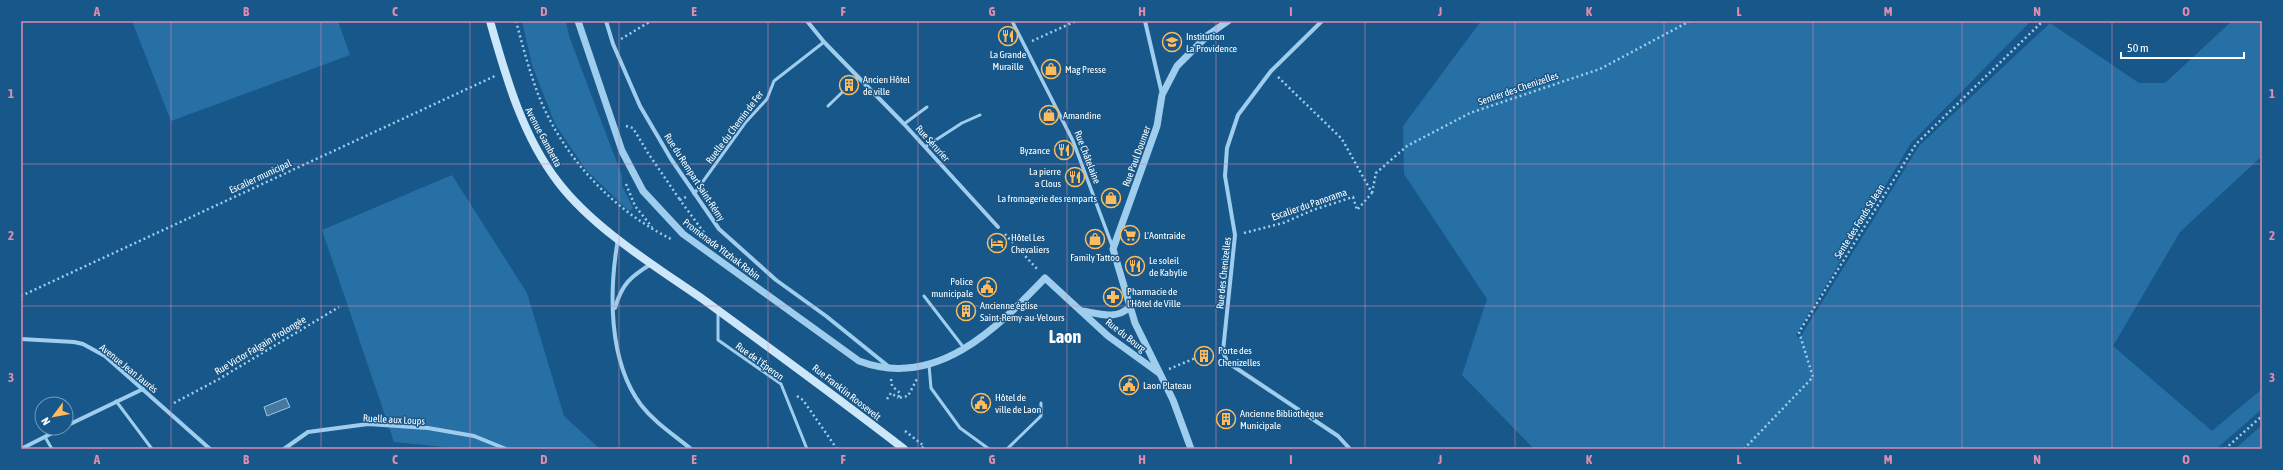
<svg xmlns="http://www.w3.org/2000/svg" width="2283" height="470" viewBox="0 0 2283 470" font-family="'Asap Condensed',sans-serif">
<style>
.green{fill:#2670a6}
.water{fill:#49789d;stroke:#91caf1}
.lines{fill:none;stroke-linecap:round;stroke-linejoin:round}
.path{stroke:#9ecdee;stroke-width:2.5;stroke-dasharray:2 3;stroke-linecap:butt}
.service{stroke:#9ecdee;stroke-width:3}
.pedestrian{stroke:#9ecdee;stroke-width:3.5}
.minor{stroke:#9ecdee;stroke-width:4}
.tertiary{stroke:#9ecdee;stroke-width:7}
.secondary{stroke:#cce6fa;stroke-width:8}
.grid{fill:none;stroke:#e08cad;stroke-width:1;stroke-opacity:0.55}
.labels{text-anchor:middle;stroke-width:3;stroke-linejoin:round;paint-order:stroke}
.poi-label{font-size:10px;fill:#fff;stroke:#175789;text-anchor:start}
.street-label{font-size:10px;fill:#fff;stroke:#175789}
.town-label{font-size:18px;font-weight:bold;fill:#fff;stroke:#175789}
.neatline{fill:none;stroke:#e08cad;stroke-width:1.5}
.grid-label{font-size:13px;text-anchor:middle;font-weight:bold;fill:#e08cad}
</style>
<rect width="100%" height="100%" fill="#175789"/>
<g class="green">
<polygon points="132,21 338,21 350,55 171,121"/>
<polygon points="522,21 566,21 569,36 622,176 622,186 633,208 629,211 586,170 555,124 532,65"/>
<polygon points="1481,21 2031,21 1911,143 1796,335 1799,339 1919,146 2050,23 2139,83 2165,83 2232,21 2262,21 2262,156 2180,232 2113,346 2212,431 2262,389 2262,409 2216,449 1534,449 1462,375 1487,299 1404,174 1403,126"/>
<polygon points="452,175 527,293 564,416 600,449 463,449 394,442 322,230"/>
<polygon points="2262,425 2262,449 2235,449"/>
</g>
<polygon class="water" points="286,398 290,407 267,416 264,407"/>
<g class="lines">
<g class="path">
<path d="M516,21C523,47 530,74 540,99C565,159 613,210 671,239"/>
<polyline points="621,39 651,21"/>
<polyline points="1032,41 1076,21"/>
<polyline points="1278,77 1342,139 1372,193"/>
<polyline points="626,126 633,128 648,153 680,200"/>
<polyline points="626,184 635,206 652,227"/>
<polyline points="1372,193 1376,173 1407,146 1470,113 1600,69 1690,21"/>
<polyline points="686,197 680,200 705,234"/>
<polyline points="1244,233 1283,223 1313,210 1353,197 1357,210 1372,193"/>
<polyline points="1005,234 1038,270"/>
<polyline points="21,296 495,76"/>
<polyline points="21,299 21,304"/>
<polyline points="1169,369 1198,357"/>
<polyline points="891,379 892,386 900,393 898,398 908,396 918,377"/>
<polyline points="797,396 803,400 837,449"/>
<polyline points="887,399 891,393 898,398"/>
<polyline points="174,403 219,379 339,307"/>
<polyline points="905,431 924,446 921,449"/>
<polyline points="1744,449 1813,377 1799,332 1916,144 2043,21"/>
<polyline points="2225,449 2262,416"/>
</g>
<g class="service">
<polyline points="828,106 858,77"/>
<polyline points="904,124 927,107"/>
<polyline points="925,147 962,123 980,115"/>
<polyline points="694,194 745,123 767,99 774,81 824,42"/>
<polyline points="924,296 964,348"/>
<polyline points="718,312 718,340 781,384 807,449"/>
<polyline points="929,365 931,388 960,428 989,449"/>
<polyline points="116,401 152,449"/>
<polyline points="45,437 52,449"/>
<polyline points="1007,449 1041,416 1041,403"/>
</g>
<polyline class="pedestrian" points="1012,21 1073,141 1113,248"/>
<g class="minor">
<polyline points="606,21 613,44 640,106 671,159 719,229 776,280 826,316 888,366"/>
<polyline points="807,21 824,42 904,124 998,227"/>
<polyline points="1145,21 1162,94"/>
<polyline points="1322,21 1271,71 1238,115 1227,148 1225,176 1235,235 1223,351 1227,362 1338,436 1350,449"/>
<path d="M618,239C609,291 608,361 641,405C655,423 674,435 691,449"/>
<path d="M615,308C622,284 630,277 651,264"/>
<polyline points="21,339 74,342 83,344 105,356 210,449"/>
<polyline points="66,426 143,389"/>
<polyline points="21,449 62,428"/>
<polyline points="284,449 308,432 368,424 428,428 474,436 506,449"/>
</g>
<g class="tertiary">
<path d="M578,21L622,151L643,191L683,234L859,361C936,390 996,329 1045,278L1108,336L1159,373"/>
<path d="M1082,311C1100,314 1116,320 1130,307"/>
<polyline points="1191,449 1173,400 1135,323 1113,249 1157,126 1162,95 1177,66 1208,35 1228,21"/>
</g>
<path class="secondary" d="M490,21C506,77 522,135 558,182C594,229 655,266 704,300C771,349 838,398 904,449"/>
</g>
<path class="grid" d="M171,21V449M321,21V449M470,21V449M619,21V449M768,21V449M918,21V449M1067,21V449M1216,21V449M1365,21V449M1515,21V449M1664,21V449M1813,21V449M1962,21V449M2112,21V449M21,164H2262M21,306H2262"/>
<defs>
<g id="restaurant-ring" transform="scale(1)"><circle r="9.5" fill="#175789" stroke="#ffbb5c" stroke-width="1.5"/><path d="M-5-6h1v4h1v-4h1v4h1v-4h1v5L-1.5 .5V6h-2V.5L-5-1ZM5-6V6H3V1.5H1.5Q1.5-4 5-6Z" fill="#ffbb5c"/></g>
<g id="school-ring" transform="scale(1)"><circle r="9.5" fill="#175789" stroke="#ffbb5c" stroke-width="1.5"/><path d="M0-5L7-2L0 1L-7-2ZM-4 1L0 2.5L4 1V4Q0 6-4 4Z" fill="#ffbb5c"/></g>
<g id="shop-ring" transform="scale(1)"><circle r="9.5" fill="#175789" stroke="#ffbb5c" stroke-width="1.5"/><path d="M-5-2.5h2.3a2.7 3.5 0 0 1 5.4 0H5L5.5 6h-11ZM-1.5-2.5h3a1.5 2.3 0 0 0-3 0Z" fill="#ffbb5c"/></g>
<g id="building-ring" transform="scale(1)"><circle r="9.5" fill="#175789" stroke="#ffbb5c" stroke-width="1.5"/><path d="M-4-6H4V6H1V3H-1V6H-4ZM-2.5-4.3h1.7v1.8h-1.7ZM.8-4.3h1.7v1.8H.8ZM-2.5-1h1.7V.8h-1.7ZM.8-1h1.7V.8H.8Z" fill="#ffbb5c"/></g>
<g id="supermarket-ring" transform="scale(1)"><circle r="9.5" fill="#175789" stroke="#ffbb5c" stroke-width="1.5"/><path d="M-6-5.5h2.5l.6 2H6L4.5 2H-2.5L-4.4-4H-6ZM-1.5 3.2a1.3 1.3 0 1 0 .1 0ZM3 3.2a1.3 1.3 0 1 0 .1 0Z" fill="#ffbb5c"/></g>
<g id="hotel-ring" transform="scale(1)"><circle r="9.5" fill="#175789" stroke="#ffbb5c" stroke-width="1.5"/><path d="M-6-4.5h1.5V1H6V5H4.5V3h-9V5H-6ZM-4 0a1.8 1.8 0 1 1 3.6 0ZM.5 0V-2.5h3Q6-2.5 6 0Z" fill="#ffbb5c"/></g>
<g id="civic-ring" transform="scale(1)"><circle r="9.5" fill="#175789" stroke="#ffbb5c" stroke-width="1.5"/><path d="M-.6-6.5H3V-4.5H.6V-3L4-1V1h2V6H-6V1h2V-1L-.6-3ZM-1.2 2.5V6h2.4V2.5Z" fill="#ffbb5c"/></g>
<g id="pharmacy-ring" transform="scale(1)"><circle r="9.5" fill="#175789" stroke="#ffbb5c" stroke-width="1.5"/><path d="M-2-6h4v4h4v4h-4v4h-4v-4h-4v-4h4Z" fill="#ffbb5c"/></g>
</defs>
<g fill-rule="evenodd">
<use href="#restaurant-ring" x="1008" y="36"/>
<use href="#school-ring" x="1172" y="42"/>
<use href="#shop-ring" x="1051" y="69"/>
<use href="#building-ring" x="849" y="85"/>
<use href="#shop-ring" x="1049" y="115"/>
<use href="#restaurant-ring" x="1064" y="150"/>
<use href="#restaurant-ring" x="1075" y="177"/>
<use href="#shop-ring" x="1111" y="198"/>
<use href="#supermarket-ring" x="1130" y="235"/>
<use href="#shop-ring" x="1095" y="239"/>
<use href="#hotel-ring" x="997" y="243"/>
<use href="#restaurant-ring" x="1135" y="266"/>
<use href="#civic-ring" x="987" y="287"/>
<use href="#pharmacy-ring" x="1113" y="297"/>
<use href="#building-ring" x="966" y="311"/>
<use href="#building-ring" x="1204" y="356"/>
<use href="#civic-ring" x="1129" y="385"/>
<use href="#civic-ring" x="981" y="403"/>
<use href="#building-ring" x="1226" y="419"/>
</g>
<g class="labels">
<g class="poi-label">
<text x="1186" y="40">Institution<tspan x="1186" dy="12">La Providence</tspan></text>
<text x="1008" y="58" text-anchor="middle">La Grande<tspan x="1008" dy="12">Muraille</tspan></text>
<text x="1065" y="73">Mag Presse</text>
<text x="863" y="83">Ancien Hôtel<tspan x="863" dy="12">de ville</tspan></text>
<text x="1063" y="119">Amandine</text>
<text x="1050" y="154" text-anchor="end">Byzance</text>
<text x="1061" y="175" text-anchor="end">La pierre<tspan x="1061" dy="12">a Clous</tspan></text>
<text x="1097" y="202" text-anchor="end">La fromagerie des remparts</text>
<text x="1144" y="239">L'Aontraide</text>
<text x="1011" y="241">Hôtel Les<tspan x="1011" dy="12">Chevaliers</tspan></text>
<text x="1095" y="261" text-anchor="middle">Family Tattoo</text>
<text x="1149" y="264">Le soleil<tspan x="1149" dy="12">de Kabylie</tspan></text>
<text x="973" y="285" text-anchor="end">Police<tspan x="973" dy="12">municipale</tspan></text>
<text x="1127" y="295">Pharmacie de<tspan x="1127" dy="12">l'Hôtel de Ville</tspan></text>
<text x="980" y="309">Ancienne église<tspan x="980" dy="12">Saint-Remy-au-Velours</tspan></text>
<text x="1218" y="354">Porte des<tspan x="1218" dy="12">Chenizelles</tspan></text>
<text x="1143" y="389">Laon Plateau</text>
<text x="995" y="401">Hôtel de<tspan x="995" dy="12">ville de Laon</tspan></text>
<text x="1240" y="417">Ancienne Bibliothèque<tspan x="1240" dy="12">Municipale</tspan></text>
</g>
<g class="street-label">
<text transform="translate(1518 88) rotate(-19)" y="4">Sentier des Chenizelles</text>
<text transform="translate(734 127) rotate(-53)" y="4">Ruelle du Chemin de Fer</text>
<text transform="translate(544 137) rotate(62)" y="4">Avenue Gambetta</text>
<text transform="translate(933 143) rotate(48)" y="4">Rue Sérurier</text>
<text transform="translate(1136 156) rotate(-70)" y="4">Rue Paul Doumer</text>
<text transform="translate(1088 157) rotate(69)" y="4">Rue Châtelaine</text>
<text transform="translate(260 176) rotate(-25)" y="4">Escalier municipal</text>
<text transform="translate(695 177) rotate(57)" y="4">Rue du Rempart Saint-Rémy</text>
<text transform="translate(1309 204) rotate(-19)" y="4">Escalier du Panorama</text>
<text transform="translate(1859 221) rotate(-58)" y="4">Sente des Fonds St Jean</text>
<text transform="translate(722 249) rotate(37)" y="4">Promenade Yitzhak Rabin</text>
<text transform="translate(1223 273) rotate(-84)" y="4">Rue des Chenizelles</text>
<text transform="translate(1126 335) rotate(38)" y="4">Rue du Bourg</text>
<text transform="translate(260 345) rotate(-31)" y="4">Rue Victor Falgain Prolongée</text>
<text transform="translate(760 361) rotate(36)" y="4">Rue de l'Éperon</text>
<text transform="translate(129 368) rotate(39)" y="4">Avenue Jean Jaurès</text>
<text transform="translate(847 392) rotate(38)" y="4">Rue Franklin Roosevelt</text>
<text transform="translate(394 419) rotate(3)" y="4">Ruelle aux Loups</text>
</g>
<g class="town-label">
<text x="1065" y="343">Laon</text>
</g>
</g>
<rect width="2283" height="470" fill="none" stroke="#175789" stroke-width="44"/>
<g transform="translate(54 416) rotate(238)"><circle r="19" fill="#175789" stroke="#749ab8"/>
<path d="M0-3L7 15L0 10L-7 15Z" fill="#ffbb5c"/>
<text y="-6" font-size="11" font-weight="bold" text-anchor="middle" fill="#ffffff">N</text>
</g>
<path d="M2121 52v6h123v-6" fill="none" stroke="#ffffff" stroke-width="2"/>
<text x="2127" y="52" font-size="12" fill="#ffffff" stroke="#175789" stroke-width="3" paint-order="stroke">50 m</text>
<rect x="22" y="22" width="2239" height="426" class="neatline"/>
<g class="grid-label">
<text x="97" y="16">A</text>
<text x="246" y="16">B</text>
<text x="395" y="16">C</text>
<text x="544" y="16">D</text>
<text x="694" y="16">E</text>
<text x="843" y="16">F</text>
<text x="992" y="16">G</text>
<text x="1142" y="16">H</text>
<text x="1291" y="16">I</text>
<text x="1440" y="16">J</text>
<text x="1589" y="16">K</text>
<text x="1739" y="16">L</text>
<text x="1888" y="16">M</text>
<text x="2037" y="16">N</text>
<text x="2186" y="16">O</text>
<text x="11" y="98">1</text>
<text x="2272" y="98">1</text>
<text x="11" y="240">2</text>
<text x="2272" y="240">2</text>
<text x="11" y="382">3</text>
<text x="2272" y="382">3</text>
<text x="97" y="464">A</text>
<text x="246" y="464">B</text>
<text x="395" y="464">C</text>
<text x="544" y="464">D</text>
<text x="694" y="464">E</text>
<text x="843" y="464">F</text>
<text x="992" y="464">G</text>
<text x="1142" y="464">H</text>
<text x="1291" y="464">I</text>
<text x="1440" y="464">J</text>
<text x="1589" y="464">K</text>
<text x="1739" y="464">L</text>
<text x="1888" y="464">M</text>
<text x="2037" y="464">N</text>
<text x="2186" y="464">O</text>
</g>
</svg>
